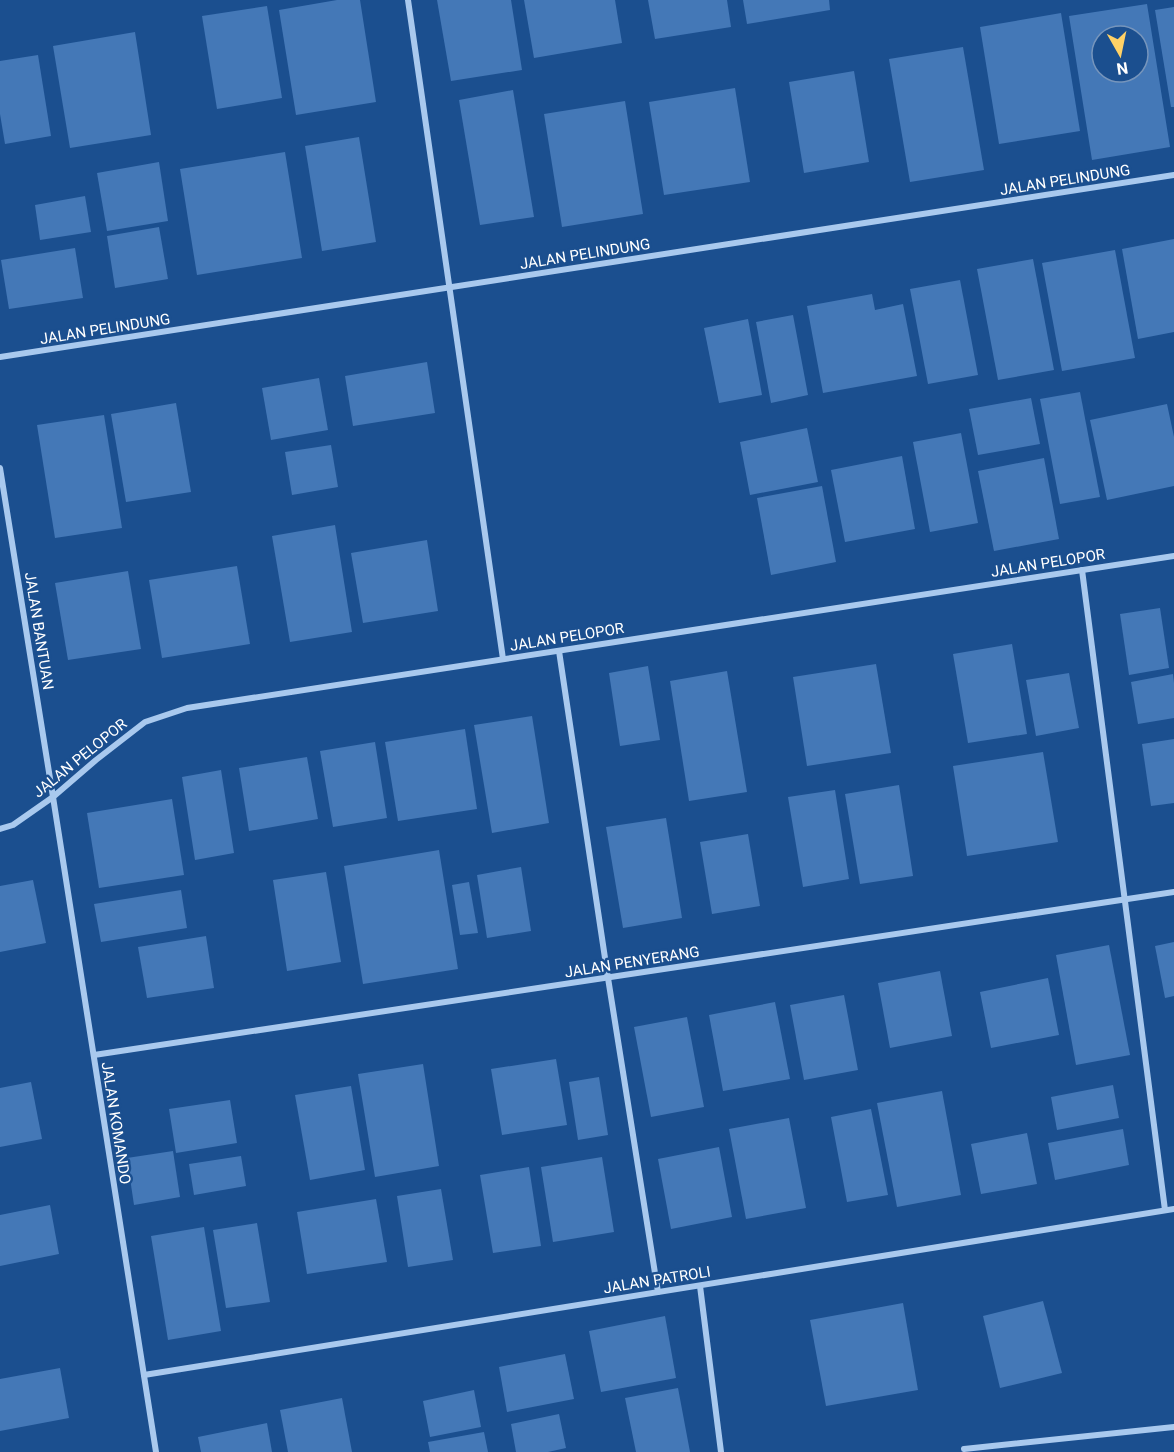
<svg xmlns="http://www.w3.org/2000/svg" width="1174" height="1452" viewBox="0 0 1174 1452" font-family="Roboto,sans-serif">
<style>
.building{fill:#4478b7;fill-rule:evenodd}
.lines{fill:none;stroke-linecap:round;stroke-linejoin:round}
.street{stroke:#a9c9ee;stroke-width:6}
.labels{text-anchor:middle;stroke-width:5;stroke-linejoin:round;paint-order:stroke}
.street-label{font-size:15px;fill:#fff;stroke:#1b4f8f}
</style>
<rect width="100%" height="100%" fill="#1b4f8f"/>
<g class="building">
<polygon points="337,0 360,0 376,102 296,115 279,10"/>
<polygon points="437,0 511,0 522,70 451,81"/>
<polygon points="524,0 615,0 622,43 534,58"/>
<polygon points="648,0 727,0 731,27 655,39"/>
<polygon points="743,0 829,0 830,10 747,24"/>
<path d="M1147,4L1170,147L1092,160L1069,16ZM1102,36H1138V72H1102Z"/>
<polygon points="267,6 282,98 217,109 202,16"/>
<polygon points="1174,7 1174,107 1171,107 1155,10"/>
<polygon points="1061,13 1080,131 999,144 980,27"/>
<polygon points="135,32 151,135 70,148 53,46"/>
<polygon points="963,47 984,170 910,182 889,59"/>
<polygon points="38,55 51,136 5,144 0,114 0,61"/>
<polygon points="854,71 869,162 804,173 789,82"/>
<polygon points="735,88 750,182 664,195 649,102"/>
<polygon points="513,90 534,217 480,225 459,100"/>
<polygon points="625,101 643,214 562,227 544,114"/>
<polygon points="359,137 376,242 322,251 305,146"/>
<polygon points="285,152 302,258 197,275 180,169"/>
<polygon points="159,162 168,221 107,231 97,173"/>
<polygon points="85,196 91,232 40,240 35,205"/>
<polygon points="159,227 168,279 115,288 107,236"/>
<polygon points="1174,239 1174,332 1138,339 1122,249"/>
<polygon points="75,248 83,298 9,309 1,260"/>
<polygon points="1115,250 1135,358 1062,371 1042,263"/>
<polygon points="1033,259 1054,370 998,380 977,269"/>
<polygon points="960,280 978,375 928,384 910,289"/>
<polygon points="872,294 875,310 903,304 917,376 823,393 807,306"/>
<polygon points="793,315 808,395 771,403 756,322"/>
<polygon points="748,319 762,395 719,403 704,328"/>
<polygon points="427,362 435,413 353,426 345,376"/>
<polygon points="319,378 328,430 271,440 262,388"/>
<polygon points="1080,392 1100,497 1060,504 1040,399"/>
<polygon points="1031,398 1040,444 978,455 969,409"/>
<polygon points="176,403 191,492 126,502 111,414"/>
<polygon points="1167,404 1174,437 1174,486 1107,500 1090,420"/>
<polygon points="104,415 122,528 55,538 37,425"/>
<polygon points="807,428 818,482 750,495 740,442"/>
<polygon points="961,433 978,523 930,532 913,442"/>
<polygon points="331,445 338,487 292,495 285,452"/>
<polygon points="902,456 915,529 845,542 831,470"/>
<polygon points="1044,458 1059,539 994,551 978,471"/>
<polygon points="822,486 836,562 771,575 757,498"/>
<polygon points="335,525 352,632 290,642 272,536"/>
<polygon points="427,540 438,611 363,623 351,553"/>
<polygon points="237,566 250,644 162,658 149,580"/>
<polygon points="128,571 141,649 68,660 55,583"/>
<polygon points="1160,608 1169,668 1129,675 1120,614"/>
<polygon points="1012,644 1027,734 968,743 953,654"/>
<polygon points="876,664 891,753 807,766 793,677"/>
<polygon points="648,666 660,740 620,746 609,673"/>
<polygon points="727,671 747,792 689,801 670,681"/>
<polygon points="1069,673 1079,728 1036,736 1026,680"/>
<polygon points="1173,674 1174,683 1174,718 1138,724 1131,682"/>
<polygon points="532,716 549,823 492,833 474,725"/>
<polygon points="465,729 477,809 398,821 385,742"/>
<polygon points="1174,739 1174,803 1151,806 1142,744"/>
<polygon points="375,742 387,818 333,827 320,751"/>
<polygon points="1043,752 1058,842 967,856 953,766"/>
<polygon points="307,757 318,819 249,831 239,768"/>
<polygon points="221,770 234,853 195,860 182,777"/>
<polygon points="899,785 913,876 860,884 845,794"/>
<polygon points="835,790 849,879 803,887 788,797"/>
<polygon points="172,799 184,875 99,888 87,813"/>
<polygon points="666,818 682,918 623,928 606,827"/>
<polygon points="748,834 760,906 712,914 700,842"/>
<polygon points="439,850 458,969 363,984 344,866"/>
<polygon points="521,867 531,931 487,938 477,875"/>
<polygon points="326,872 341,962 287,971 273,880"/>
<polygon points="33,880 46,943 0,952 0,886"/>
<polygon points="469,882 478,933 460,935 452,885"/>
<polygon points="181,890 187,928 101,942 94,904"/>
<polygon points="206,936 214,988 147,998 138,947"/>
<polygon points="1174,942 1174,996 1165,998 1155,946"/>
<polygon points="1109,945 1130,1055 1076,1065 1056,955"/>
<polygon points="940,971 952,1036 890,1048 878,983"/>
<polygon points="1048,978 1059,1035 991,1048 980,992"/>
<polygon points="844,995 858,1070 804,1080 790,1005"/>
<polygon points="775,1002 790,1079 723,1091 709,1015"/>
<polygon points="687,1017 704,1107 651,1117 634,1027"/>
<polygon points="556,1059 567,1125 502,1135 491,1069"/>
<polygon points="423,1064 439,1166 375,1177 358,1074"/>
<polygon points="599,1077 608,1135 578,1140 569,1082"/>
<polygon points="31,1082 42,1139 0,1147 0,1088"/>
<polygon points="1113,1085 1119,1118 1057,1130 1051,1097"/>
<polygon points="351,1086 365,1170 310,1180 295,1095"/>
<polygon points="942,1091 961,1195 897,1207 877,1103"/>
<polygon points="230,1100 237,1143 176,1153 169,1109"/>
<polygon points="871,1109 888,1195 847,1202 831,1117"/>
<polygon points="789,1118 806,1208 746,1219 729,1129"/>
<polygon points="1123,1129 1129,1165 1055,1180 1048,1143"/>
<polygon points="1027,1133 1037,1184 981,1194 971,1144"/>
<polygon points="719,1147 732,1217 671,1229 658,1159"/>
<polygon points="173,1151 180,1197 134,1205 127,1158"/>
<polygon points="241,1156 246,1186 194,1195 189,1164"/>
<polygon points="602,1157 614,1232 553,1242 541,1167"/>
<polygon points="529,1167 541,1246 493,1253 480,1175"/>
<polygon points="441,1189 453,1260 408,1267 397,1196"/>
<polygon points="376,1199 387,1262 307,1274 297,1212"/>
<polygon points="50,1205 59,1254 0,1266 0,1215"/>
<polygon points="257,1223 270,1302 226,1308 213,1230"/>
<polygon points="204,1227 221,1331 168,1340 151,1236"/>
<polygon points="1043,1301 1062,1373 1000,1388 983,1316"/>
<polygon points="903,1303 918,1390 826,1406 810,1320"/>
<polygon points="665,1316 676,1378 601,1392 589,1331"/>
<polygon points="565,1354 574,1399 507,1412 499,1367"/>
<polygon points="60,1368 69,1418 0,1431 0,1379"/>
<polygon points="678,1388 690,1452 636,1452 625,1398"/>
<polygon points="474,1390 481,1427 430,1437 423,1401"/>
<polygon points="342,1398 352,1452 288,1452 280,1410"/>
<polygon points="559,1414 566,1448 548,1452 516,1452 511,1424"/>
<polygon points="267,1423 272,1452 201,1452 198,1437"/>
<polygon points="484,1432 488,1452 430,1452 428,1442"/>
</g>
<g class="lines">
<g class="street">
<polyline points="408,0 503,659"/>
<polyline points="0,357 1174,175"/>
<polyline points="0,468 53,797 156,1452"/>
<polyline points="1082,570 1165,1210"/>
<polyline points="559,651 608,978 658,1292"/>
<polyline points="0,829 13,825 53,797 96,760 145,722 187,708 1174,556"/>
<polyline points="94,1055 1174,892"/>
<polyline points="700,1286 721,1452"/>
<polyline points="144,1375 1174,1209"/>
<polyline points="964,1449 1174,1427"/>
</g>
</g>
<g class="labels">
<g class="street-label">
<text transform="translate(1065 180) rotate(-9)" y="5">JALAN PELINDUNG</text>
<text transform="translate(585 254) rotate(-9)" y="5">JALAN PELINDUNG</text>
<text transform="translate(105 329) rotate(-9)" y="5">JALAN PELINDUNG</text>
<text transform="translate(1048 563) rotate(-9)" y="5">JALAN PELOPOR</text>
<text transform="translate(39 631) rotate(81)" y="5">JALAN BANTUAN</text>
<text transform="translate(567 637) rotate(-9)" y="5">JALAN PELOPOR</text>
<text transform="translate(80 758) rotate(-39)" y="5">JALAN PELOPOR</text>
<text transform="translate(632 962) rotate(-9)" y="5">JALAN PENYERANG</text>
<text transform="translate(116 1123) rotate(81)" y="5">JALAN KOMANDO</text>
<text transform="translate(657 1280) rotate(-9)" y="5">JALAN PATROLI</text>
</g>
</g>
<g transform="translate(1120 54) rotate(171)"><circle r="28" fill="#1b4f8f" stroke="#7695bc" stroke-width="1.5"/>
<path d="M0-4.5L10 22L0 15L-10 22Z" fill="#ffd166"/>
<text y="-9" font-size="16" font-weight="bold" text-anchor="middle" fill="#ffffff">N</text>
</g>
</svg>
